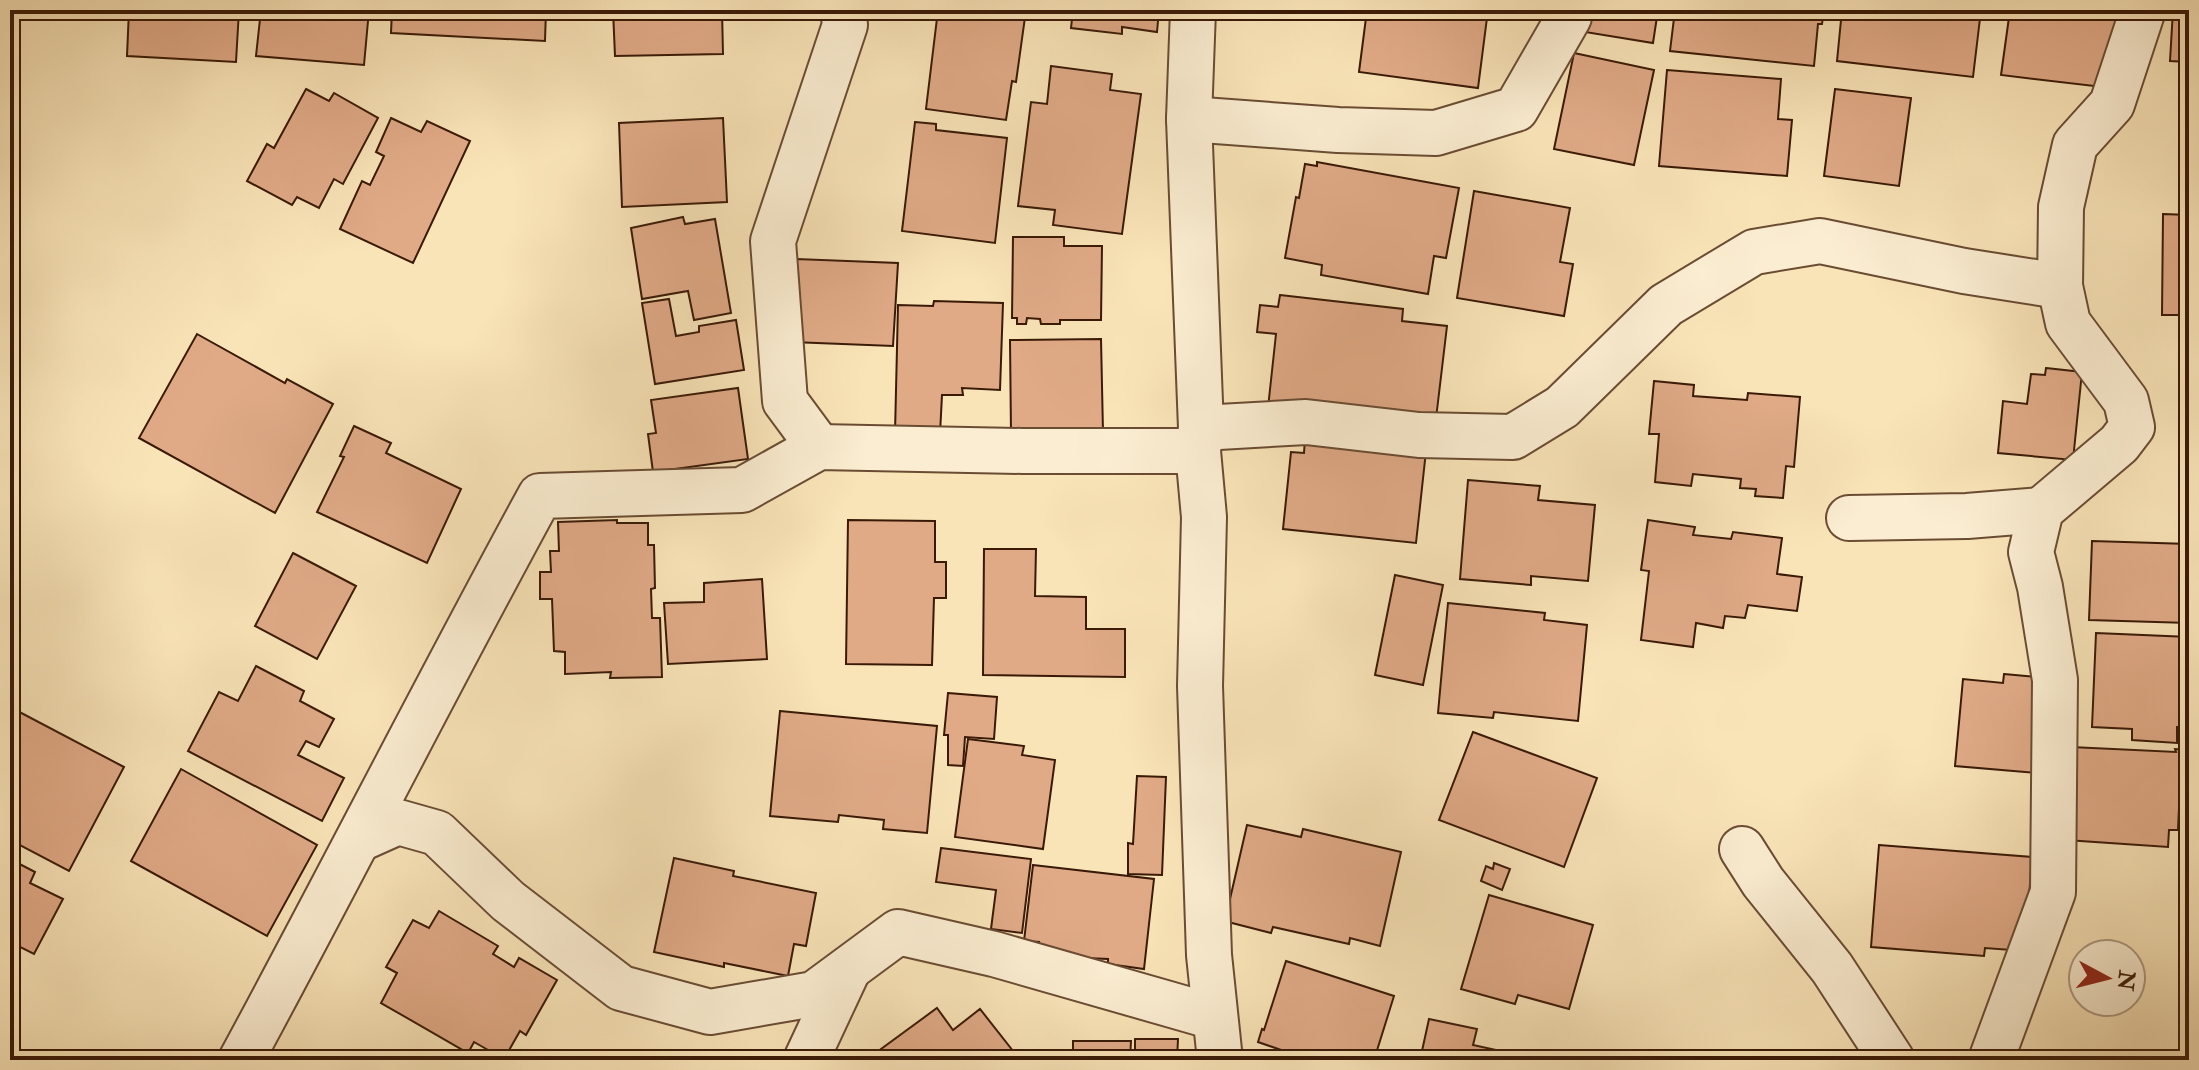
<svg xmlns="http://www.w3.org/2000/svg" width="2199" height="1070" viewBox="0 0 2199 1070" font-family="'IM FELL Double Pica',serif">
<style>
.building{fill:#e0aa87;stroke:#3a1a07;stroke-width:2}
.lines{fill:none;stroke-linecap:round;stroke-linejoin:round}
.minor-casing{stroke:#6a4c33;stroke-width:48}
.minor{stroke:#fbedd1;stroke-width:44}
</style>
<rect width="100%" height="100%" fill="#f9e4b8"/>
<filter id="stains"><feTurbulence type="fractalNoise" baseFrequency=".0025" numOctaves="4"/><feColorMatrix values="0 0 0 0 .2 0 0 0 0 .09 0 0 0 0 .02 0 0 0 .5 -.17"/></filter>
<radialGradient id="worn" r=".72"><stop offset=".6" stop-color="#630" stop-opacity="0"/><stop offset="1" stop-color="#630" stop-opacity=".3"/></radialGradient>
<g class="building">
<polygon points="129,10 239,10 236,62 127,56"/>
<polygon points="261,10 369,10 364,65 256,56"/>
<polygon points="392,10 546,10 545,41 391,33"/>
<polygon points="613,10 722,10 723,54 615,56"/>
<polygon points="938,10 1026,10 1016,82 1012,81 1006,120 926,109"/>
<polygon points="1073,10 1159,10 1157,32 1122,27 1122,34 1071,28"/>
<polygon points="1367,10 1488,10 1478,88 1359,72"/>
<polygon points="1588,10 1658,10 1653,43 1585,32"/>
<polygon points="1675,10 1824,10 1822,24 1818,24 1814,66 1670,51"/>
<polygon points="1842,10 1981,10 1973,77 1837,61"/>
<polygon points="2010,10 2121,10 2111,88 2001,75"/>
<polygon points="2173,10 2189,10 2189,62 2170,61"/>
<polygon points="1574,53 1654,70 1634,165 1554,149"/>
<polygon points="1051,66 1112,74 1110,90 1141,94 1122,234 1053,225 1055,210 1018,206 1031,102 1047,104"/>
<polygon points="1667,70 1781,79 1778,119 1792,120 1787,176 1659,166"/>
<polygon points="306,89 329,101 334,93 378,118 343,184 334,179 319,208 297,197 292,205 247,181 267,144 274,148"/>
<polygon points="1835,89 1911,98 1899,186 1824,176"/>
<polygon points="391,118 421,132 427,121 470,141 413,263 340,229 362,181 370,185 384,156 376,152"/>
<polygon points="723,118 727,202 622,207 619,123"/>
<polygon points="915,122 936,124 936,130 1007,138 995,243 902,231"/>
<polygon points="1317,162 1459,188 1446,258 1434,256 1428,294 1321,275 1322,265 1285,258 1296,197 1299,198 1305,164 1317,166"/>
<polygon points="1474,191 1570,208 1560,262 1573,264 1564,316 1457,298"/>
<polygon points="2163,214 2189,215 2189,315 2162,315"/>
<polygon points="683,217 685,224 715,219 731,313 694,320 688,291 642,299 631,228"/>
<polygon points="1013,237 1064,237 1064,246 1102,246 1101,320 1060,320 1060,324 1041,324 1040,319 1027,318 1026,324 1017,324 1017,318 1012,318"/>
<polygon points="796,259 898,263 893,346 792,342"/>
<polygon points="1280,295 1403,309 1402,321 1447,326 1435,427 1268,408 1276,334 1257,332 1260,305 1278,307"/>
<polygon points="669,299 676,336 699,332 699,326 736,320 744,370 655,384 642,303"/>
<polygon points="934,301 1003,303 1000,390 962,388 963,395 942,395 940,434 895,433 898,305 933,306"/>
<polygon points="197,334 285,383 287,379 333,404 275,513 139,438"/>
<polygon points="1101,339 1103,432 1011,434 1010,340"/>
<polygon points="2046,368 2082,372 2073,460 1998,453 2003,401 2027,404 2031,374 2045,375"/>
<polygon points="1654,381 1694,385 1693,396 1747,400 1748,393 1800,397 1794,467 1786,466 1783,498 1755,496 1756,489 1740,488 1741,479 1693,474 1691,486 1655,482 1659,434 1649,434"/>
<polygon points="738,388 748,459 653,472 648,434 656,433 651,400"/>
<polygon points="354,426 391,443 386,453 461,489 427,563 317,512 344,457 340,456"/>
<polygon points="1305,438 1426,451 1416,543 1283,529 1291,452 1304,453"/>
<polygon points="1468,480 1540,486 1538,500 1595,505 1588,581 1531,576 1531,585 1460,579"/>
<polygon points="617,520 617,523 648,523 648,545 654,545 655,588 651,589 652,618 660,618 662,677 610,678 611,672 565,674 565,652 554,651 552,599 540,599 540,572 551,572 550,551 559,551 558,522"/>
<polygon points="848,520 935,521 935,562 946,562 946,598 934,598 932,665 846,664"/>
<polygon points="1648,520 1695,527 1693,535 1731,539 1733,532 1782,538 1777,574 1802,577 1797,611 1748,605 1745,618 1725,616 1723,628 1696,623 1693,647 1641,640 1649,571 1641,570"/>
<polygon points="2092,541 2189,544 2189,623 2089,620"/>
<polygon points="984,549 1036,549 1035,596 1086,597 1086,629 1125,629 1125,677 983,675"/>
<polygon points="293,553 356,586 317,659 255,626"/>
<polygon points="1395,575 1443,585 1423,685 1375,675"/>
<polygon points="762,579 767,659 668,664 664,603 704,602 704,583"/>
<polygon points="1448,603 1545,613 1544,620 1587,625 1578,721 1494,712 1493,718 1438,713"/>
<polygon points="2096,633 2189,637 2189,727 2177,727 2177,743 2132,740 2132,729 2092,727"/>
<polygon points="256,666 304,691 300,701 334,719 319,747 306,741 298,755 344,778 322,821 188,751 219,692 238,701"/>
<polygon points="2004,674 2047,678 2038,773 1955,766 1963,679 2003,683"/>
<polygon points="948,693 997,697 994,739 965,737 963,766 948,765 948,735 944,735"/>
<polygon points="10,707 124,767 69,871 10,840"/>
<polygon points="780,711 937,726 927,833 883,829 884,820 839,815 838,822 770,816"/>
<polygon points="1473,732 1597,778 1564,867 1439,820"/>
<polygon points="968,739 1024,746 1022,755 1055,760 1043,849 955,837"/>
<polygon points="2071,747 2176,752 2175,749 2189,750 2189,786 2180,786 2178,830 2169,830 2168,847 2066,840"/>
<polygon points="181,769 317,845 267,936 131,861"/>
<polygon points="1137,776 1166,777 1162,875 1128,874 1128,843 1133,844"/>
<polygon points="1247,825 1301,837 1303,829 1401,852 1380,946 1350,938 1349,944 1273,927 1271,933 1228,922 1230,913 1227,912"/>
<polygon points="1879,845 2032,857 2025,951 1985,948 1984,956 1871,947"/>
<polygon points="941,848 1031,859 1022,933 991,929 996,890 936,882"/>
<polygon points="674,858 734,871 733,876 816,893 806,946 794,944 788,976 724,963 724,967 654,952"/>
<polygon points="10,859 35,872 30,883 63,899 34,954 10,942"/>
<polygon points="1494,863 1510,869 1502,890 1481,881 1486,866 1493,869"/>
<polygon points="1033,865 1154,879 1144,969 1108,964 1108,959 1037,956 1039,942 1024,941"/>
<polygon points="1489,895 1593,925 1569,1009 1518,995 1515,1004 1461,989"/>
<polygon points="439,911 498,946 493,954 514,967 519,958 557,980 526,1035 520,1031 504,1059 474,1042 468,1053 381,1003 397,973 386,967 413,920 429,928"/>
<polygon points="1286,961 1394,996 1374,1060 1289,1060 1279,1057 1281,1050 1258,1042 1262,1029 1264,1030"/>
<polygon points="937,1008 953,1030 980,1009 1017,1056 1012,1060 866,1060"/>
<polygon points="1429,1019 1477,1029 1473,1045 1542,1060 1420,1060"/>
<polygon points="1135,1039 1178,1039 1177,1060 1135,1060"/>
<polygon points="1073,1041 1131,1041 1130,1060 1073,1060"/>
</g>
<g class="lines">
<g class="minor-casing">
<g id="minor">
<polyline points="1193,10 1189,119 1201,428 1198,451 1204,517 1200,686 1209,955 1220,1060"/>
<polyline points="1189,119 1338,130 1436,133 1516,109 1569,17 1569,10"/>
<polyline points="1201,428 1306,422 1419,435 1513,437 1562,407 1666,305 1754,252 1820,241 1964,271 2060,286"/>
<polyline points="819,447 785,401 773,241 845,25 843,10"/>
<polyline points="1849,518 1967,516 2041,510"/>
<polyline points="360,839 398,822 437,833 508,901 621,988 710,1012 814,994 898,932 994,954 1214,1017"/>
<polyline points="1742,849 1763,882 1832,968 1892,1060"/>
<path d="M241,1060C342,873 438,683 540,496L742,490L819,447L1023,451H1198"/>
<polyline points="806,1060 848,970"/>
<polyline points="1991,1060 2053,892 2055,680 2040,587 2031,552 2041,510 2119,444 2132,427 2126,401 2068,323 2060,286 2061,207 2075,145 2112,104 2143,10"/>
</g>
</g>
<use href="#minor" class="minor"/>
</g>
<rect width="2199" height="1070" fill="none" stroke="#f9e4b8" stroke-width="40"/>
<rect x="12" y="12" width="2175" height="1046" fill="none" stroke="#3a1a07" stroke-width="4"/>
<rect x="20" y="20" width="2159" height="1030" fill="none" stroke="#3a1a07" stroke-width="2"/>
<g transform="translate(2107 978) rotate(97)"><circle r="38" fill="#fbedd1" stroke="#ae9980" stroke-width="2"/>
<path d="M0-6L14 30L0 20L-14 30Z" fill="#8f2418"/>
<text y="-12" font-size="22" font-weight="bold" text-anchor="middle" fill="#3a1a07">N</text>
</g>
<rect width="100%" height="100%" filter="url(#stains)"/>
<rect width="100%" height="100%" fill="url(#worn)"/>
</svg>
